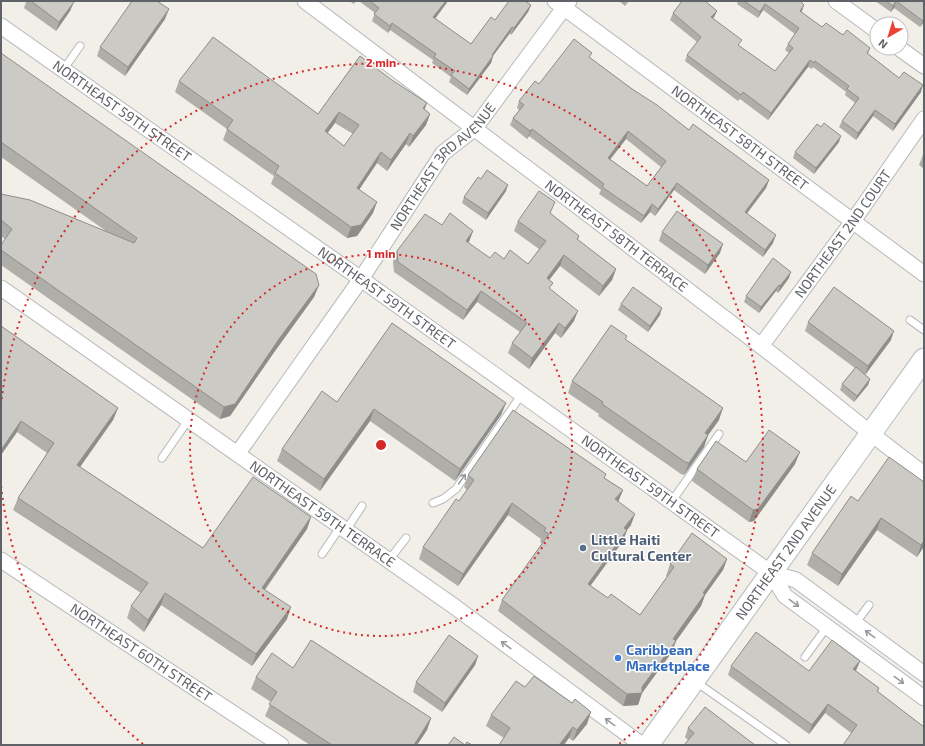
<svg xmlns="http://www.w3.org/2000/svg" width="925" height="746" viewBox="0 0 925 746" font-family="'Exo 2',sans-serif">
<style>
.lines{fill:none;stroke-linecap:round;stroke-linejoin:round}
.lane-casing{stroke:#b5b8bc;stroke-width:9}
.street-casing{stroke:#b5b8bc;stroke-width:17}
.secondary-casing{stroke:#b6babf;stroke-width:23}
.lane{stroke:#fff;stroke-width:7}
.street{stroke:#fff;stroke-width:15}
.secondary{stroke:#fff;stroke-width:21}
.wall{fill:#afaea9;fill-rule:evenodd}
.shaded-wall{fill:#8f8d8a}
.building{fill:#cccac5;stroke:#8f8d8a;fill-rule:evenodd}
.oneway{stroke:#979a9d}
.ring{fill:none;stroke:#d62828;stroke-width:2;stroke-dasharray:2 4}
.service-dot{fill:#5c6f8a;stroke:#fff;stroke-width:1.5}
.shop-dot{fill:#3f7fe0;stroke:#fff;stroke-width:1.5}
.labels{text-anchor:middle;stroke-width:3;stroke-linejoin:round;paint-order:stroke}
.street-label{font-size:14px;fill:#5f6368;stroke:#fff}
.service-label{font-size:14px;font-weight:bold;fill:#4e5e75;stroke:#fff;text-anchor:start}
.shop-label{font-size:14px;font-weight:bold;fill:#366cbe;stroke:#fff;text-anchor:start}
.centre{fill:#d62828;stroke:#fff;stroke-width:2}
.ring-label{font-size:12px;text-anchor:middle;font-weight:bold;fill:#d62828;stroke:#fff;stroke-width:3;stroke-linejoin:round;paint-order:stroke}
</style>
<rect width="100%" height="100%" fill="#f1efe8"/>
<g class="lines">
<g class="lane-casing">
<g id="lane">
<polyline points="63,70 80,46"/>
<polyline points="910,320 924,330"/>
<polyline points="162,458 189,419"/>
<polyline points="672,501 719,434"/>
<polyline points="433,503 443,499 456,489 522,394"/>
<polyline points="346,530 362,506"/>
<polyline points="322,554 341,526"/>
<polyline points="389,560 406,538"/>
<polyline points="855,624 869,605"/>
<polyline points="805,657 827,627"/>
<polyline points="696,682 786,745"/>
</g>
</g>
<g class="street-casing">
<g id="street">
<path id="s1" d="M305,1C457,115 610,230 761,346C816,388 868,433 924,474"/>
<path id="s2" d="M555,1L924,274"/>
<polyline points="836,1 877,31"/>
<path id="s3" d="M1,26L361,279L771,573L796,580L924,674"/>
<polyline points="899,48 924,66"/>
<path id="s4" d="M1,288L455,607L642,745"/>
<path id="s5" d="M761,346L853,221L924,119"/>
<path id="s6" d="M238,453L361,279L443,153L475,128L569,1"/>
<path id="s7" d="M1,560L281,745"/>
<polyline points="771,573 785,596 924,698"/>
</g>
</g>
<g class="secondary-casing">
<g id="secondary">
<path id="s8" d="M648,745L924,359"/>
</g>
</g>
<use href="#lane" class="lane"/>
<use href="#street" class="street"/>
<use href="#secondary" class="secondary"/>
</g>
<g class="wall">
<polygon points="24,1 73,1 70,11 56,31 24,8 26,2"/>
<polygon points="349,1 356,1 354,4"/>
<polygon points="359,1 448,1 435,19 471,44 495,20 531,5 528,12 511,35 510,33 493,56 491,63 467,95 449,82 451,77 432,63 433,60 390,30 388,33 372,21 375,13"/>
<polygon points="619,1 629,1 625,6"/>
<polygon points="738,1 801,1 802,11 801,12 822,27 843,35 870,48 868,54 899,78 921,92 893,131 873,116 856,140 839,127 842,121 855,103 845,95 846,92 813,67 812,69 808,67 768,120 740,99 738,101 685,61 687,55 697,42 670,20 673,13 717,11 713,19 740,47 775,71 789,53 785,50 788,44 795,34 763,10 758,18 737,4"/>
<polygon points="875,1 924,1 924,22 920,27 894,8 891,12"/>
<polygon points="165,19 125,76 97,56 100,47"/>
<polygon points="1,53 319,285 314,297 275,351 230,416 220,419 1,265 1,245 5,239 1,236 1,194 106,231 1,157"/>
<path d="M360,56L430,114L426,125L409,147L406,144L387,171L377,163L359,189L373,213L357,236L347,238L271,184L274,176L223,140L227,129L175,92L179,81L318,114ZM335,123L353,134L344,146L327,133Z"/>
<path d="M590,58L689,130L769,180L766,188L747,214L773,243L763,257L674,190L655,216L650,212L641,223L599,194L601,190L529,136L527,139L510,125L513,118L519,110L517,108L519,101L539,84ZM626,139L661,167L647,186L610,159Z"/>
<polygon points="839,142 814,174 793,158 795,152"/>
<polygon points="924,152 924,169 919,165"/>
<polygon points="481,179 506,191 486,220 462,203 464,197"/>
<polygon points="551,214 579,236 578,240 616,269 612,280 599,296 560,266 549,280 550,290 574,321 561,338 555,333 529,369 508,353 512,343 520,332 477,302 463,320 394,272 393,261 397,251 442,225 473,231 468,243 490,258 504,259 528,264 539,249 514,231 518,221"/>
<polygon points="662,232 720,253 705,274 659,241"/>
<polygon points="789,278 778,293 776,291 759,313 744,302 746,296"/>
<polygon points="621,304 660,315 648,332 618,310"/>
<polygon points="808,322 891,340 865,375 870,379 868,385 854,402 840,390 842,384 855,368 805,331"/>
<polygon points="1,326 118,408 113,420 80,467 203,548 311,517 307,529 265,590 287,619 252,666 161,605 144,632 127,618 131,606 141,593 13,510 18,498 47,453 17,432 1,455"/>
<polygon points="626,340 719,420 708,435 704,447 684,475 681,474 598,416 599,414 568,393 572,381"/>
<polygon points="337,402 506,403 501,415 455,481 370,421 320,491 277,461 282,449"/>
<polygon points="746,462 795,464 754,521 749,522 692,481 697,469"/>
<polygon points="468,475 605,478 623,490 618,502 631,525 627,530 623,541 590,586 608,598 640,615 667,577 666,576 670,564 727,559 723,570 705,595 701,606 676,641 672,652 642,693 638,705 623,706 498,611 502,600 542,543 540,542 541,539 508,515 458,586 419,559 423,547 459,501 467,490 464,487"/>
<polygon points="924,482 924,548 923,548 917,557 877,530 838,586 807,565 812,553 858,501"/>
<polygon points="478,656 475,665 442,712 413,692 416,682"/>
<polygon points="860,661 856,671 879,688 878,692 924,727 851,733 825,713 809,734 728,675 731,666 809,671"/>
<polygon points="293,668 431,718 427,730 417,745 310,745 265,716 271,702 251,689 256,677"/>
<polygon points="525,687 587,724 573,741 569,738 504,738 486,726 491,715"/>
<polygon points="688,728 755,745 688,740 685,737"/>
</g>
<g class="shaded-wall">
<polygon points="446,1 448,1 431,24 433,17"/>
<polygon points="896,1 894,8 891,12 893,6"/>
<polygon points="74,2 70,11 56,31 59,22"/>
<polygon points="765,4 763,10 758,18 760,12"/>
<polygon points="531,5 528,12 511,35 514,28"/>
<polygon points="804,5 802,11 797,17 800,11"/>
<polygon points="169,9 165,19 125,76 128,67"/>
<polygon points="717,11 714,17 709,24 711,17"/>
<polygon points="924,19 924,22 920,27"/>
<polygon points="392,23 390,30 388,33 390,26"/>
<polygon points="512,27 510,33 489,61 492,55"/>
<polygon points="493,56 491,63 467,95 469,89"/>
<polygon points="810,60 808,67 768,120 771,113"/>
<polygon points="923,85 921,92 893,131 895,124"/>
<polygon points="427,103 423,114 423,108"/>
<polygon points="875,110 873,116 856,140 858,133"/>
<polygon points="339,112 335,123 321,142 325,131"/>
<polygon points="430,114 426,125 409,147 413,136"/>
<polygon points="532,129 529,136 527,139 530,131"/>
<polygon points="628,131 626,139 606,165 608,158"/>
<polygon points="410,133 406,144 387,171 391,160"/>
<polygon points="841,136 839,142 814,174 816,168"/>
<polygon points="381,152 377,163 353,199 357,188"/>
<polygon points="769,180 766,188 742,219 745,212"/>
<polygon points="677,183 674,190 655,216 658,209"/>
<polygon points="508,185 506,191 486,220 488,213"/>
<polygon points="377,202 373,213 357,236 347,238 351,227"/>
<polygon points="652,204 650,212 641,223 644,216"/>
<polygon points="473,231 469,242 462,251 466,241"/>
<polygon points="776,235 773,243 763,257 765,250"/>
<polygon points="723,244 720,253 705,274 708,265"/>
<polygon points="564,255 560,266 543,288 547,278"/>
<polygon points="616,269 612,280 599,296 603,286"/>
<polygon points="791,272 789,278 778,293 780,286"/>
<polygon points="319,285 314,297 275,351 230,416 220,419 224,407 279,339"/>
<polygon points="779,285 776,291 759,313 761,307"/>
<polygon points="481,291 477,302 463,320 467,310"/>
<polygon points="662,308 660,315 648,332 650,326"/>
<polygon points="578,311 574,321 561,338 565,328"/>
<polygon points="559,323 555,333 529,369 532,358"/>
<polygon points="894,331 891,340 865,375 868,366"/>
<polygon points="870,379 868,385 854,402 857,396"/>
<polygon points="506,403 501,415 455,481 460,469"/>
<polygon points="118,408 113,420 73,477 77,465"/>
<polygon points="723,408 719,420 701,445 705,433"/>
<polygon points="374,409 370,421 320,491 324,479"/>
<polygon points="21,421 17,432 1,455 1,450"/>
<polygon points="708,435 704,447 684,475 689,463"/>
<polygon points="800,452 795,464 754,521 749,522 753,510"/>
<polygon points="623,490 618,502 615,499"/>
<polygon points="512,503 508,515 458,586 463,574"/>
<polygon points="635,514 631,525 627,530 623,541 583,596 588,584 624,528"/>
<polygon points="311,517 307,529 257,600 262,588"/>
<polygon points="881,518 877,530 838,586 842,574"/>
<polygon points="924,541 924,546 923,548 917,557 921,545"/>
<polygon points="727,559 723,570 705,595 701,606 676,641 672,652 642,693 638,705 623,706 627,694 642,687 703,593"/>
<polygon points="165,593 161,605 144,632 148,620"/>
<polygon points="291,607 287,619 252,666 256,654"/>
<polygon points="478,656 475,665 442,712 445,703"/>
<polygon points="860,661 856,670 850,679 853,669"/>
<polygon points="828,704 825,713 809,734 812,725"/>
<polygon points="591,712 587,724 573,741 577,730"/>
<polygon points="431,718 427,730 417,745 414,745"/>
<polygon points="573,727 569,738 564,745 559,745"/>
</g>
<g class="building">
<polygon points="31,1 73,1 74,2 59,22"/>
<polygon points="132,1 157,1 169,9 128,67 100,47"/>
<polygon points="370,1 446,1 433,17 471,44 491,17 495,20 509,1 525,1 531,5 514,28 512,27 492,55 493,56 469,89 451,75 455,71 434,57 436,54 392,23 390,26 374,14 379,8"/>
<polygon points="682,1 705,1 717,11 711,17 742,40 738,45 775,71 793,48 788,44 799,28 765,4 760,12 744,1 800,1 804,5 800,11 822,27 826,23 843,35 847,30 870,48 867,53 899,78 904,72 923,85 895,124 875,110 858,133 842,121 859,98 847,89 849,86 815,61 814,63 810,60 771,113 743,92 741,95 687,55 701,37 673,13"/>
<polygon points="886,1 924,1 924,19 923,21 896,1 893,6"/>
<path d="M213,37L318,114L360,56L392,80L427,103L423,108L430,114L413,136L410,133L391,160L381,152L357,188L377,202L361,225L351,227L275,173L279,166L227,129L233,120L179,81ZM339,112L359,125L344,146L325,131Z"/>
<path d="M574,39L592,53L589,57L632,89L657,105L689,130L693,124L769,180L745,212L776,235L765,250L677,183L658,209L652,204L644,216L602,187L604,184L532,129L530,131L513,118L524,105L519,101L535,81L539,84ZM628,131L666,161L647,186L608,158Z"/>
<polygon points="1,53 316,274 319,285 279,339 235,404 224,407 1,250 1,245 12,229 1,220 1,194 30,200 134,243 137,238 1,142"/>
<polygon points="824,123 841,136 816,168 795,152 817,124 821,127"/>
<polygon points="487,170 508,185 488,213 464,197 478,177 481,179"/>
<polygon points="539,191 555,202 550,213 579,236 577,239 616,269 603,286 564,255 547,278 553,283 549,288 578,311 565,328 559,323 532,358 512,343 527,323 481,291 467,310 398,262 397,251 425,214 442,225 450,213 473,231 466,241 490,258 495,252 504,259 510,250 528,264 546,241 518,221"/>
<polygon points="677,211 723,244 708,265 662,232"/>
<polygon points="773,258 791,272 780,286 779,285 761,307 746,296"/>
<polygon points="633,287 662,308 650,326 621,304"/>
<polygon points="834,287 894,331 868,366 808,322"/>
<polygon points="392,323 506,403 460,469 374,409 324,479 282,449 322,391 337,402"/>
<polygon points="611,325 627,336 625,339 723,408 705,433 708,435 689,463 685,462 602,404 603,402 572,381"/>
<polygon points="1,326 118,408 77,465 203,548 253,477 311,517 262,588 291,607 256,654 165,593 148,620 131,606 148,583 18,498 54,443 21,421 1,450"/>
<polygon points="856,367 870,379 857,396 842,384"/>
<polygon points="513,410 606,474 604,478 623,490 615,499 635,514 624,528 627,530 588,584 608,598 611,594 640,615 674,567 670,564 692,533 727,559 703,593 705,594 673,639 676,641 642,687 642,693 627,694 502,600 549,534 544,531 546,528 512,503 463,574 423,547 456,499 459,501 474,480 468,475"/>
<polygon points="769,430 800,452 758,509 753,510 697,469 716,441 746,462"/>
<polygon points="889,457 924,482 924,541 921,545 881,518 842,574 812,553 851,496 858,501"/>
<polygon points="756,632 809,671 832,640 860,661 853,669 879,688 877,691 924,727 924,745 843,745 857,725 828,704 812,725 731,666"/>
<polygon points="449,635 478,656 445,703 416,682"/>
<polygon points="311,640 431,718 414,745 332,745 269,704 277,692 256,677 272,653 293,668"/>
<polygon points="534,676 572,703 575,699 591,712 577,730 573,727 559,745 499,745 510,728 491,715 516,681 525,687"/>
<polygon points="705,707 755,745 684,745 694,733 688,728"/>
<polygon points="454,737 465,745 467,742 472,745 448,745"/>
</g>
<defs><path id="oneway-shaft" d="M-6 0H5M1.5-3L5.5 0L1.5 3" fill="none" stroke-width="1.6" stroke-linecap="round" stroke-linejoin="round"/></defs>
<g class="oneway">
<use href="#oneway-shaft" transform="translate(462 479) rotate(-55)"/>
<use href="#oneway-shaft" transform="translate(794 603) rotate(36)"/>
<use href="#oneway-shaft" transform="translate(870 634) rotate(-144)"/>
<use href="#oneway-shaft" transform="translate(506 645) rotate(-144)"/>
<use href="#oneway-shaft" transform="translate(899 680) rotate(36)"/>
<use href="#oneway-shaft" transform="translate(610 722) rotate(-144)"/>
</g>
<g class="ring">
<circle cx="381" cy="445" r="191"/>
<path d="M143 744A382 382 0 0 1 1 485M1 405A382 382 0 1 1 619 744"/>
</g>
<circle class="service-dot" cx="583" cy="548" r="4"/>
<circle class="shop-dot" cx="618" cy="658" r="4"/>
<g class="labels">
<g class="street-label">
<text dy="5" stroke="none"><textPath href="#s3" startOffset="148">NORTHEAST 59TH STREET</textPath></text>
<text dy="5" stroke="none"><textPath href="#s2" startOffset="230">NORTHEAST 58TH STREET</textPath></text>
<text dy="5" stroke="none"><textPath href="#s6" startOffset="353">NORTHEAST 3RD AVENUE</textPath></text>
<text dy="5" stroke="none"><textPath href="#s5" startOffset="139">NORTHEAST 2ND COURT</textPath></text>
<text dy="5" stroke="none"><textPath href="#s1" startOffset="390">NORTHEAST 58TH TERRACE</textPath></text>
<text dy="5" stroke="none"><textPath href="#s3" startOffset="472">NORTHEAST 59TH STREET</textPath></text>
<text dy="5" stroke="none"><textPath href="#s3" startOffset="796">NORTHEAST 59TH STREET</textPath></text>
<text dy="5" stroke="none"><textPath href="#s4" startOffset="393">NORTHEAST 59TH TERRACE</textPath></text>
<text dy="5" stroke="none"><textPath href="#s8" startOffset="237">NORTHEAST 2ND AVENUE</textPath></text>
<text dy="5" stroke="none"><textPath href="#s7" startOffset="168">NORTHEAST 60TH STREET</textPath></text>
</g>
<g class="service-label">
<text x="591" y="545">Little Haiti<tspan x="591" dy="16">Cultural Center</tspan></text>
</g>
<g class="shop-label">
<text x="626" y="655">Caribbean<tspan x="626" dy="16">Marketplace</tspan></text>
</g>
</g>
<circle cx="381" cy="445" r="6" class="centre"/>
<g class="ring-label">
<text x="381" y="67">2 min</text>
<text x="381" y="258">1 min</text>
</g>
<rect width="925" height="746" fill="none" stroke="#5f6368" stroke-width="4"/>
<g transform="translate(889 36) rotate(218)"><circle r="19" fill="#ffffff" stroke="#bfc1c3"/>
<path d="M0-3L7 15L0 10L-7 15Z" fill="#ea4335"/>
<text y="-6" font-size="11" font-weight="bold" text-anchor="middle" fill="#5f6368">N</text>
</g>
</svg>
